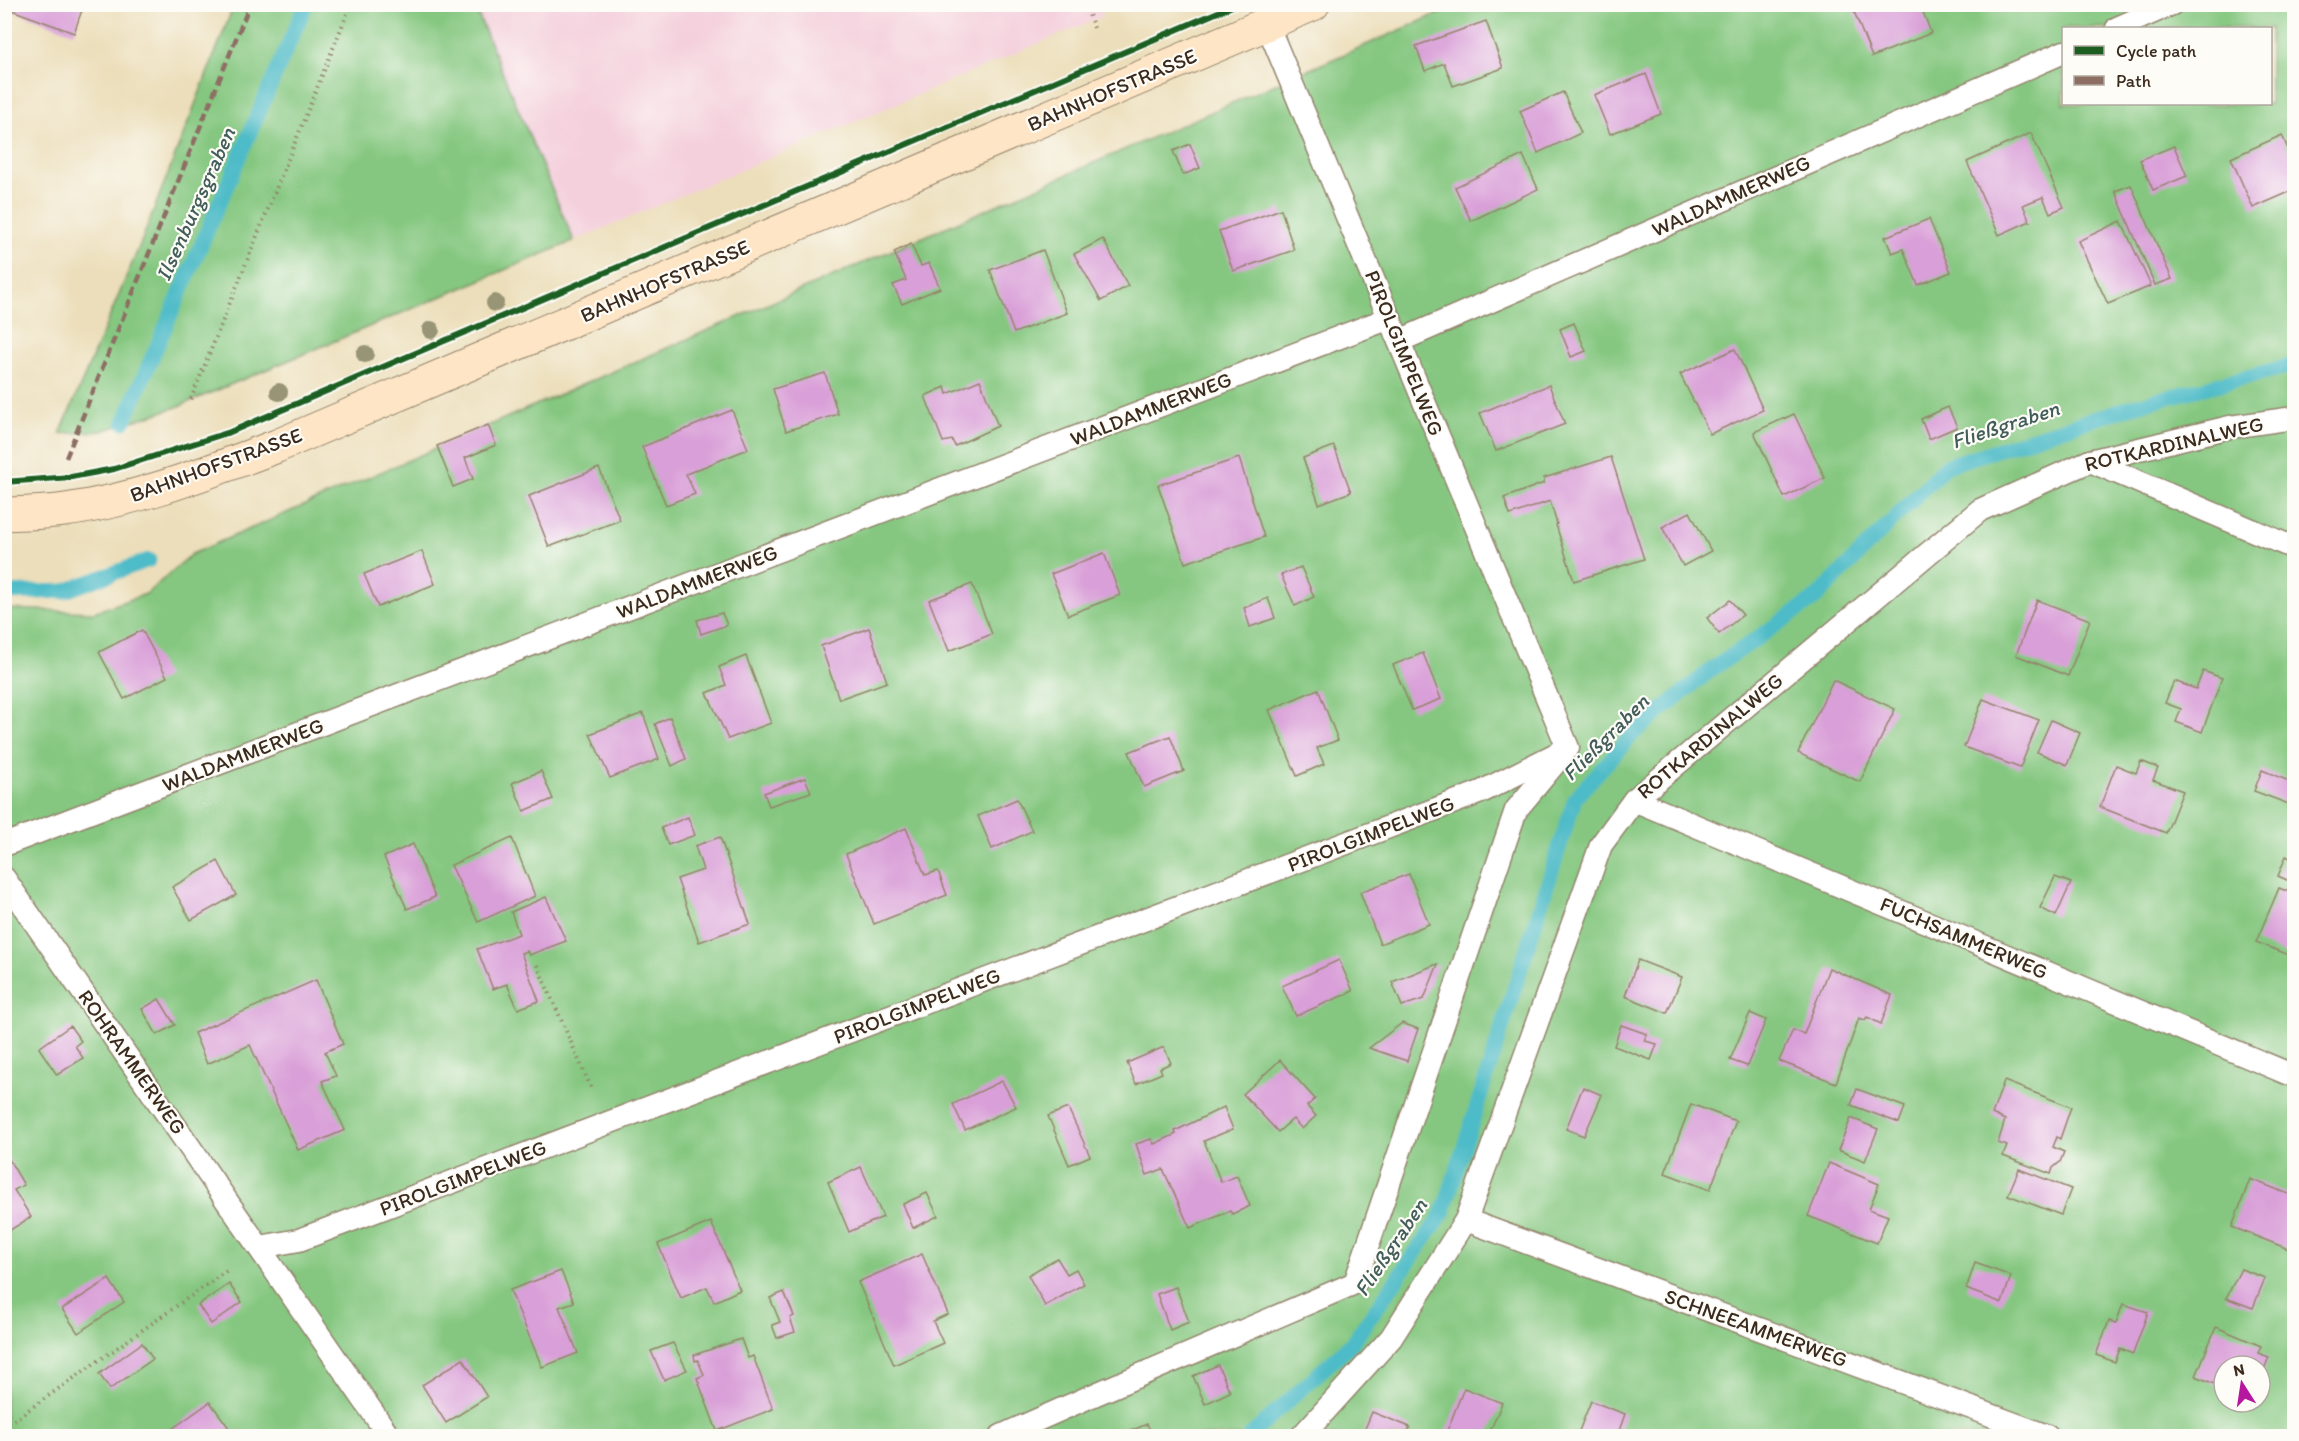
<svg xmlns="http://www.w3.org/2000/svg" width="2299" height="1441" viewBox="0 0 2299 1441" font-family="Itim,sans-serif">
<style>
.built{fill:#f4cfdc}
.green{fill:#85c780;stroke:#60784f;stroke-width:1.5;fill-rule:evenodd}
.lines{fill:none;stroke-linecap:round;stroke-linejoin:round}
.stream{stroke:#4ebbc8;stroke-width:15}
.building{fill:#d99fd8}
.lane-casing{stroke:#94846c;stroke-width:25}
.secondary-casing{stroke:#94846c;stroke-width:35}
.path{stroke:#94846c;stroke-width:4;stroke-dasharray:1.5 4.5;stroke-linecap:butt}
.lane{stroke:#fff;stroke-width:22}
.secondary{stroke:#fde5c5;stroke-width:33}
.quiet{stroke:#8d6e63;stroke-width:4.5;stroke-dasharray:9 4.5;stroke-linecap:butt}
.cycleway-casing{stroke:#fdfcf7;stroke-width:10}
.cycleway{stroke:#1b5e20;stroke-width:6}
.tree{fill:#979574}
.labels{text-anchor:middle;stroke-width:4.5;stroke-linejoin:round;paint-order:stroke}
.street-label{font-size:21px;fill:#3b2a1e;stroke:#fdfcf7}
.water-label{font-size:22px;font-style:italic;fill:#425d5a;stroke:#fdfcf7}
</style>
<rect width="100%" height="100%" fill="#fdfcf7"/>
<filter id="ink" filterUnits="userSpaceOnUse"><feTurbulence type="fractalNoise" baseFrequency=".0167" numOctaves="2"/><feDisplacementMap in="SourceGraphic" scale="12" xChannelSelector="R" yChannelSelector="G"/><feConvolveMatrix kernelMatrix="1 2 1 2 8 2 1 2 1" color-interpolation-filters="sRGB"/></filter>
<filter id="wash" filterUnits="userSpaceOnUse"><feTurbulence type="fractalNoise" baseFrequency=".008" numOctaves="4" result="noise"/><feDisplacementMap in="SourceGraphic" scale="24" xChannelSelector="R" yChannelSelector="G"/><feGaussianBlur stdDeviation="1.35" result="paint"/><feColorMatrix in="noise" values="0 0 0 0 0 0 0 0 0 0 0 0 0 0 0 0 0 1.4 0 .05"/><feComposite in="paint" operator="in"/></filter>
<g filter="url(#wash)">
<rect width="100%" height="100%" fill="#ecdeba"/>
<polygon class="built" points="1098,4 1103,16 574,241 474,5"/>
<g class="green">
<polygon points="234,5 474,5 574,241 177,407 102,431 60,434 142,240"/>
<path d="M1458,5H2294V1436H5V609L94,612L146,594L192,554ZM2064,28H2270V104H2064ZM2224,1366H2260V1402H2224Z"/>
</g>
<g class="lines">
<g class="stream">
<polyline points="124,422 306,4"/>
<polyline points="4,593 65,591 149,560"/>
<polyline points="1250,1436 1352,1343 1443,1213 1575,798 1635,732 1711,670 1817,597 1946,466 2137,405 2294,365"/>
</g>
</g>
<g id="blocks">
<g class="building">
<polygon points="11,4 84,4 74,33 9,9"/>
<polygon points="1851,4 1920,4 1931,33 1872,57"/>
<polygon points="1486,21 1503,68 1453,86 1444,63 1425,71 1416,46"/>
<polygon points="1646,74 1661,114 1610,134 1594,95"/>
<polygon points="1563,92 1581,133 1538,153 1520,111"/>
<polygon points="2031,133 2064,207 2050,213 2043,197 2023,205 2030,221 1999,235 1967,162"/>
<polygon points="2282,135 2294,163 2294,190 2253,208 2231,158"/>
<polygon points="1190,144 1200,168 1183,175 1173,151"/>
<polygon points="2174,146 2187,176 2153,190 2140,160"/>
<polygon points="1523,155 1538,189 1471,221 1455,187"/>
<polygon points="2131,185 2172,279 2155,285 2115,191"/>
<polygon points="1281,209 1294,250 1233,271 1219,231"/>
<polygon points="1929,219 1951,272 1918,285 1903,249 1892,253 1885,237"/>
<polygon points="2121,221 2151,286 2108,304 2078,241"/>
<polygon points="1103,239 1128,286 1101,301 1074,254"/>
<polygon points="911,244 921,266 929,263 940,288 902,304 893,285 906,280 894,252"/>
<polygon points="1043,250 1067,313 1014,333 990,270"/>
<polygon points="1574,323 1586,351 1571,357 1560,329"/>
<polygon points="1735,349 1763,410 1710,434 1680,374"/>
<polygon points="825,373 838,414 786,431 773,389"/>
<polygon points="980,380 998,426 955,446 952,440 943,442 925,396 945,387 947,394"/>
<polygon points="1549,385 1565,424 1496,451 1480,413"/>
<polygon points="1948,407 1957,427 1929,439 1921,419"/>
<polygon points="732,410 748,449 686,474 695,494 666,505 642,447"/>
<polygon points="1794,414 1825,478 1784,497 1754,432"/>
<polygon points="488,425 496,445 465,458 473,479 453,487 437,446"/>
<polygon points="1334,446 1351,492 1319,504 1303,458"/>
<polygon points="1611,457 1644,559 1574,581 1556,525 1557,524 1550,501 1510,515 1504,498 1544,483 1544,478"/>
<polygon points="1239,458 1264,537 1185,563 1158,485"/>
<polygon points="599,468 620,520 549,547 529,496"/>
<polygon points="1690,512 1711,551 1683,566 1662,527"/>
<polygon points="422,551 435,584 378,607 364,574"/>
<polygon points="1104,553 1120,595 1068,615 1051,574"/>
<polygon points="1301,567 1314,597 1295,606 1281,575"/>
<polygon points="972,584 992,634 949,651 929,600"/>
<polygon points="1268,598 1275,618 1250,627 1244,608"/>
<polygon points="1730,600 1743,615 1719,634 1707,618"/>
<polygon points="2037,600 2090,620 2068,676 2016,655"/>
<polygon points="722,613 727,625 701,634 697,620"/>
<polygon points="869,628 887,682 839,699 821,646"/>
<polygon points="142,630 167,677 124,699 99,652"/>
<polygon points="1423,653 1441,699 1412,710 1393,665"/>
<polygon points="746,656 771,723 728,739 707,693 726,685 719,667"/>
<polygon points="2203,671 2222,678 2202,732 2176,722 2181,709 2165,703 2174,681 2196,689"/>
<polygon points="1833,680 1895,709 1860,782 1798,753"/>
<polygon points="1318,689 1338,740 1317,748 1324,764 1297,776 1269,710"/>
<polygon points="1983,699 2039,720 2020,768 1964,747"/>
<polygon points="643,713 659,759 610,778 590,734"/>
<polygon points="670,717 686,759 672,766 655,724"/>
<polygon points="2051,720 2080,733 2067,765 2037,752"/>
<polygon points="1170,736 1184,771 1144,787 1129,752"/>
<polygon points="2141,761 2158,768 2153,780 2183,791 2166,833 2100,807 2116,765 2136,773"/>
<polygon points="2262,770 2294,783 2294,806 2254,791"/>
<polygon points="541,771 553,799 524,811 512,783"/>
<polygon points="805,778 811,792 769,806 764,793"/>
<polygon points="1017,799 1032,831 992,849 978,816"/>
<polygon points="688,817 695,835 668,845 661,828"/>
<polygon points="906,828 925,875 938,871 947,895 874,924 846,854"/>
<polygon points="720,837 750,924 699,942 677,879 703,870 695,846"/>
<polygon points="512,838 535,896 478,922 451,865"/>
<polygon points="413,844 435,897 407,909 384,857"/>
<polygon points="2286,856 2294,860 2294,883 2278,876"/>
<polygon points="218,861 236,895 191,920 172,887"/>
<polygon points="1409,874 1429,924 1380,944 1360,892"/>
<polygon points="2055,877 2071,883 2056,916 2040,908"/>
<polygon points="2279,888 2294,894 2294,957 2256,942"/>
<polygon points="546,897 566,941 529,955 527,951 521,953 539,1001 518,1009 507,984 493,989 477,949 519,934 511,912"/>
<polygon points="1339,960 1353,991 1296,1016 1282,986"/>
<polygon points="1638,960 1682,977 1667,1013 1625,996"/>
<polygon points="1437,964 1438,964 1424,999 1402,1006 1392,982"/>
<polygon points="1829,968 1892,995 1881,1024 1867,1017 1865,1020 1859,1018 1836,1083 1779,1061 1793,1030 1804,1034"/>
<polygon points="316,980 343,1044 325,1052 336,1076 322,1081 345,1130 298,1150 250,1045 207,1064 194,1033"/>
<polygon points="159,999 175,1025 157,1035 142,1009"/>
<polygon points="1750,1013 1766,1020 1747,1066 1730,1060"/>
<polygon points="1402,1023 1418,1029 1407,1061 1369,1048"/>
<polygon points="1621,1025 1647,1034 1645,1041 1657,1044 1651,1060 1614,1046"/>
<polygon points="70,1026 81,1041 75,1046 83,1058 57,1075 39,1048"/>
<polygon points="1164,1047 1171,1063 1160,1068 1162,1073 1136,1084 1127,1063"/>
<polygon points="1280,1060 1315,1099 1307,1106 1316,1116 1302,1129 1293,1119 1278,1132 1243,1094"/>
<polygon points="1002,1081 1016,1107 965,1130 953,1104"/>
<polygon points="2004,1081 2071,1107 2060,1139 2057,1137 2053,1147 2064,1152 2060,1162 2053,1168 2051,1174 2003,1156 2007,1146 1998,1143 2005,1120 1992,1114"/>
<polygon points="1583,1087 1602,1095 1584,1136 1566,1129"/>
<polygon points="1857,1089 1905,1107 1899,1123 1851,1105"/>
<polygon points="1691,1104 1736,1121 1710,1190 1665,1173"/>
<polygon points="1224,1107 1233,1129 1204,1141 1221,1182 1237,1176 1250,1206 1232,1214 1230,1211 1190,1228 1163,1169 1147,1175 1136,1144 1151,1139 1154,1144 1176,1134 1175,1131"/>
<polygon points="1068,1108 1090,1156 1069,1165 1048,1116"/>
<polygon points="1851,1118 1878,1129 1865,1161 1838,1150"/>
<polygon points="4,1151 24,1185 14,1190 31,1217 4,1234"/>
<polygon points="1829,1163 1879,1184 1869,1209 1888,1216 1877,1243 1808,1216"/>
<polygon points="861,1167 883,1217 849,1232 828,1182"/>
<polygon points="2019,1169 2071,1189 2061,1215 2008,1195"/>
<polygon points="2250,1179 2294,1196 2294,1240 2291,1250 2232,1227"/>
<polygon points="927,1193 938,1216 913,1228 903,1204"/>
<polygon points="711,1222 740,1290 714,1302 707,1287 681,1298 658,1244"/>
<polygon points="922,1254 948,1314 933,1321 943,1343 894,1365 858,1282"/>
<polygon points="1057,1258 1067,1274 1076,1269 1084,1284 1045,1306 1028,1275"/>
<polygon points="1975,1263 2011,1276 2002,1303 1966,1289"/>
<polygon points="2241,1269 2265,1278 2253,1308 2226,1298"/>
<polygon points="561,1271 574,1302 559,1307 578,1353 542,1367 510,1290"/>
<polygon points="109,1279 124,1302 78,1333 62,1309"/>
<polygon points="229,1284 242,1302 211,1324 198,1305"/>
<polygon points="1176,1287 1189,1322 1170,1330 1157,1294"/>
<polygon points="784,1292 794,1316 790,1318 795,1332 777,1338 772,1325 780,1322 770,1298"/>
<polygon points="2123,1304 2148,1312 2133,1354 2120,1349 2115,1362 2096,1355 2109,1321 2116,1323"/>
<polygon points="2216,1327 2261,1346 2258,1353 2269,1357 2260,1380 2260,1366 2224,1366 2224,1388 2196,1376"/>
<polygon points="741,1339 748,1358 753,1356 773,1409 717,1431 697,1378 704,1375 698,1360 695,1361 694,1355"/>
<polygon points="142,1343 153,1359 110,1389 99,1374"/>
<polygon points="673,1343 687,1370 664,1380 651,1351"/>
<polygon points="463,1359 487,1397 446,1423 422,1385"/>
<polygon points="1218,1365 1230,1392 1205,1404 1193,1376"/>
<polygon points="1464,1388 1502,1403 1488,1436 1445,1436"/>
<polygon points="1591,1401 1625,1414 1619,1431 1634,1436 1577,1436"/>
<polygon points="210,1402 235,1436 162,1436"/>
<polygon points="1372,1412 1410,1427 1406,1436 1378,1436 1364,1431"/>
<polygon points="1147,1424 1153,1436 1119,1436"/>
</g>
</g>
</g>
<g filter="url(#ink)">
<use href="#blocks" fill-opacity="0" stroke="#94846c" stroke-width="1.5"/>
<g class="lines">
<g class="lane-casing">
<g id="lane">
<polyline points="2117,28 2172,4"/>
<polyline points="1399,341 2064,52"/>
<polyline points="2090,461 2294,548"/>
<polyline points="1634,800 2294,1076"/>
<polyline points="4,845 1390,318"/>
<polyline points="4,878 389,1436"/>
<polyline points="1466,1220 2047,1436"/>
<polyline points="260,1247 299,1240 1481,792 1568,748 1267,24"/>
<polyline points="1001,1436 1096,1394 1355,1283 1516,810 1561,756"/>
<polyline points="1302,1436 1391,1338 1466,1220 1601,845 1634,800 1980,510 2090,461 2230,427 2294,418"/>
</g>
</g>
<g class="secondary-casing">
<path id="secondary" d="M4,514C24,513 45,513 65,510C138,500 208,472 277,446L1313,4"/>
</g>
<g class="path">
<polyline points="1085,4 1094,28"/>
<polyline points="191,399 351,4"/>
<polyline points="537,965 592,1090"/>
<polyline points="4,1427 228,1270"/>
</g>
<use href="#lane" class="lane"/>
<use href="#secondary" class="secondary"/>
<polyline class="quiet" points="66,458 250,4"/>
<g class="cycleway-casing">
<polyline id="cycleway" points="4,482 71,477 114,469 230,432 1237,4"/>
</g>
<use href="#cycleway" class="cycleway"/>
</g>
<g class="tree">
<circle cx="495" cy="303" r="9"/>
<circle cx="431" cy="330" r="9"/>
<circle cx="365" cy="354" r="9"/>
<circle cx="279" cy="392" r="9"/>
</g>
</g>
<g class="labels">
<g class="street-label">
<text transform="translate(1112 90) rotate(-23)" y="7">BAHNHOFSTRASSE</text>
<text transform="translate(1731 196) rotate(-24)" y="7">WALDAMMERWEG</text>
<text transform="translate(665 281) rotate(-23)" y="7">BAHNHOFSTRASSE</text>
<text transform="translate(1404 353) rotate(68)" y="7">PIROLGIMPELWEG</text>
<text transform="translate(1151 409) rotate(-21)" y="7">WALDAMMERWEG</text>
<text transform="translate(2174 444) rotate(-13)" y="7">ROTKARDINALWEG</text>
<text transform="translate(216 465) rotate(-20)" y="7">BAHNHOFSTRASSE</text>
<text transform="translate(697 582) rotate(-21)" y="7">WALDAMMERWEG</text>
<text transform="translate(1710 736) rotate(-40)" y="7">ROTKARDINALWEG</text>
<text transform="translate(243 755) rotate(-21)" y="7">WALDAMMERWEG</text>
<text transform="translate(1371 834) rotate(-21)" y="7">PIROLGIMPELWEG</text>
<text transform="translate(1964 938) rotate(23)" y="7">FUCHSAMMERWEG</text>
<text transform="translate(917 1006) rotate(-21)" y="7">PIROLGIMPELWEG</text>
<text transform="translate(132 1062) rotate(55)" y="7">ROHRAMMERWEG</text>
<text transform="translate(463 1178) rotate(-21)" y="7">PIROLGIMPELWEG</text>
<text transform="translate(1756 1328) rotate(20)" y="7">SCHNEEAMMERWEG</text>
</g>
<g class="water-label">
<text transform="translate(195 204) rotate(-66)" y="8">Ilsenburgsgraben</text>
<text transform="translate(2005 424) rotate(-18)" y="8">Fließgraben</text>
<text transform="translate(1605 737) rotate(-45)" y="8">Fließgraben</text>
<text transform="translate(1390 1247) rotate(-56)" y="8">Fließgraben</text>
</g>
</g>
<rect width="2299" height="1441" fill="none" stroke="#fdfcf7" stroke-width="24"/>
<rect x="2062" y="27" width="210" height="78" fill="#fdfcf7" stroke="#afa8a0" stroke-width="1.5"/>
<rect x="2074" y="46" width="30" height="9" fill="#1b5e20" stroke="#afa8a0" stroke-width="1.5"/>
<text x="2116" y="57" font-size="18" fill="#3b2a1e">Cycle path</text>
<rect x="2074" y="76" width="30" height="9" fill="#8d6e63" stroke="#afa8a0" stroke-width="1.5"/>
<text x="2116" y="87" font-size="18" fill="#3b2a1e">Path</text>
<g transform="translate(2242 1384) rotate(348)"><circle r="28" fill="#fdfcf7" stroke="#afa8a0" stroke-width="1.5"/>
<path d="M0-4.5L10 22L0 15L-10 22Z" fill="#b5179e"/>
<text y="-9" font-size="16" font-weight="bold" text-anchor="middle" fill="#3b2a1e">N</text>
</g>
</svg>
